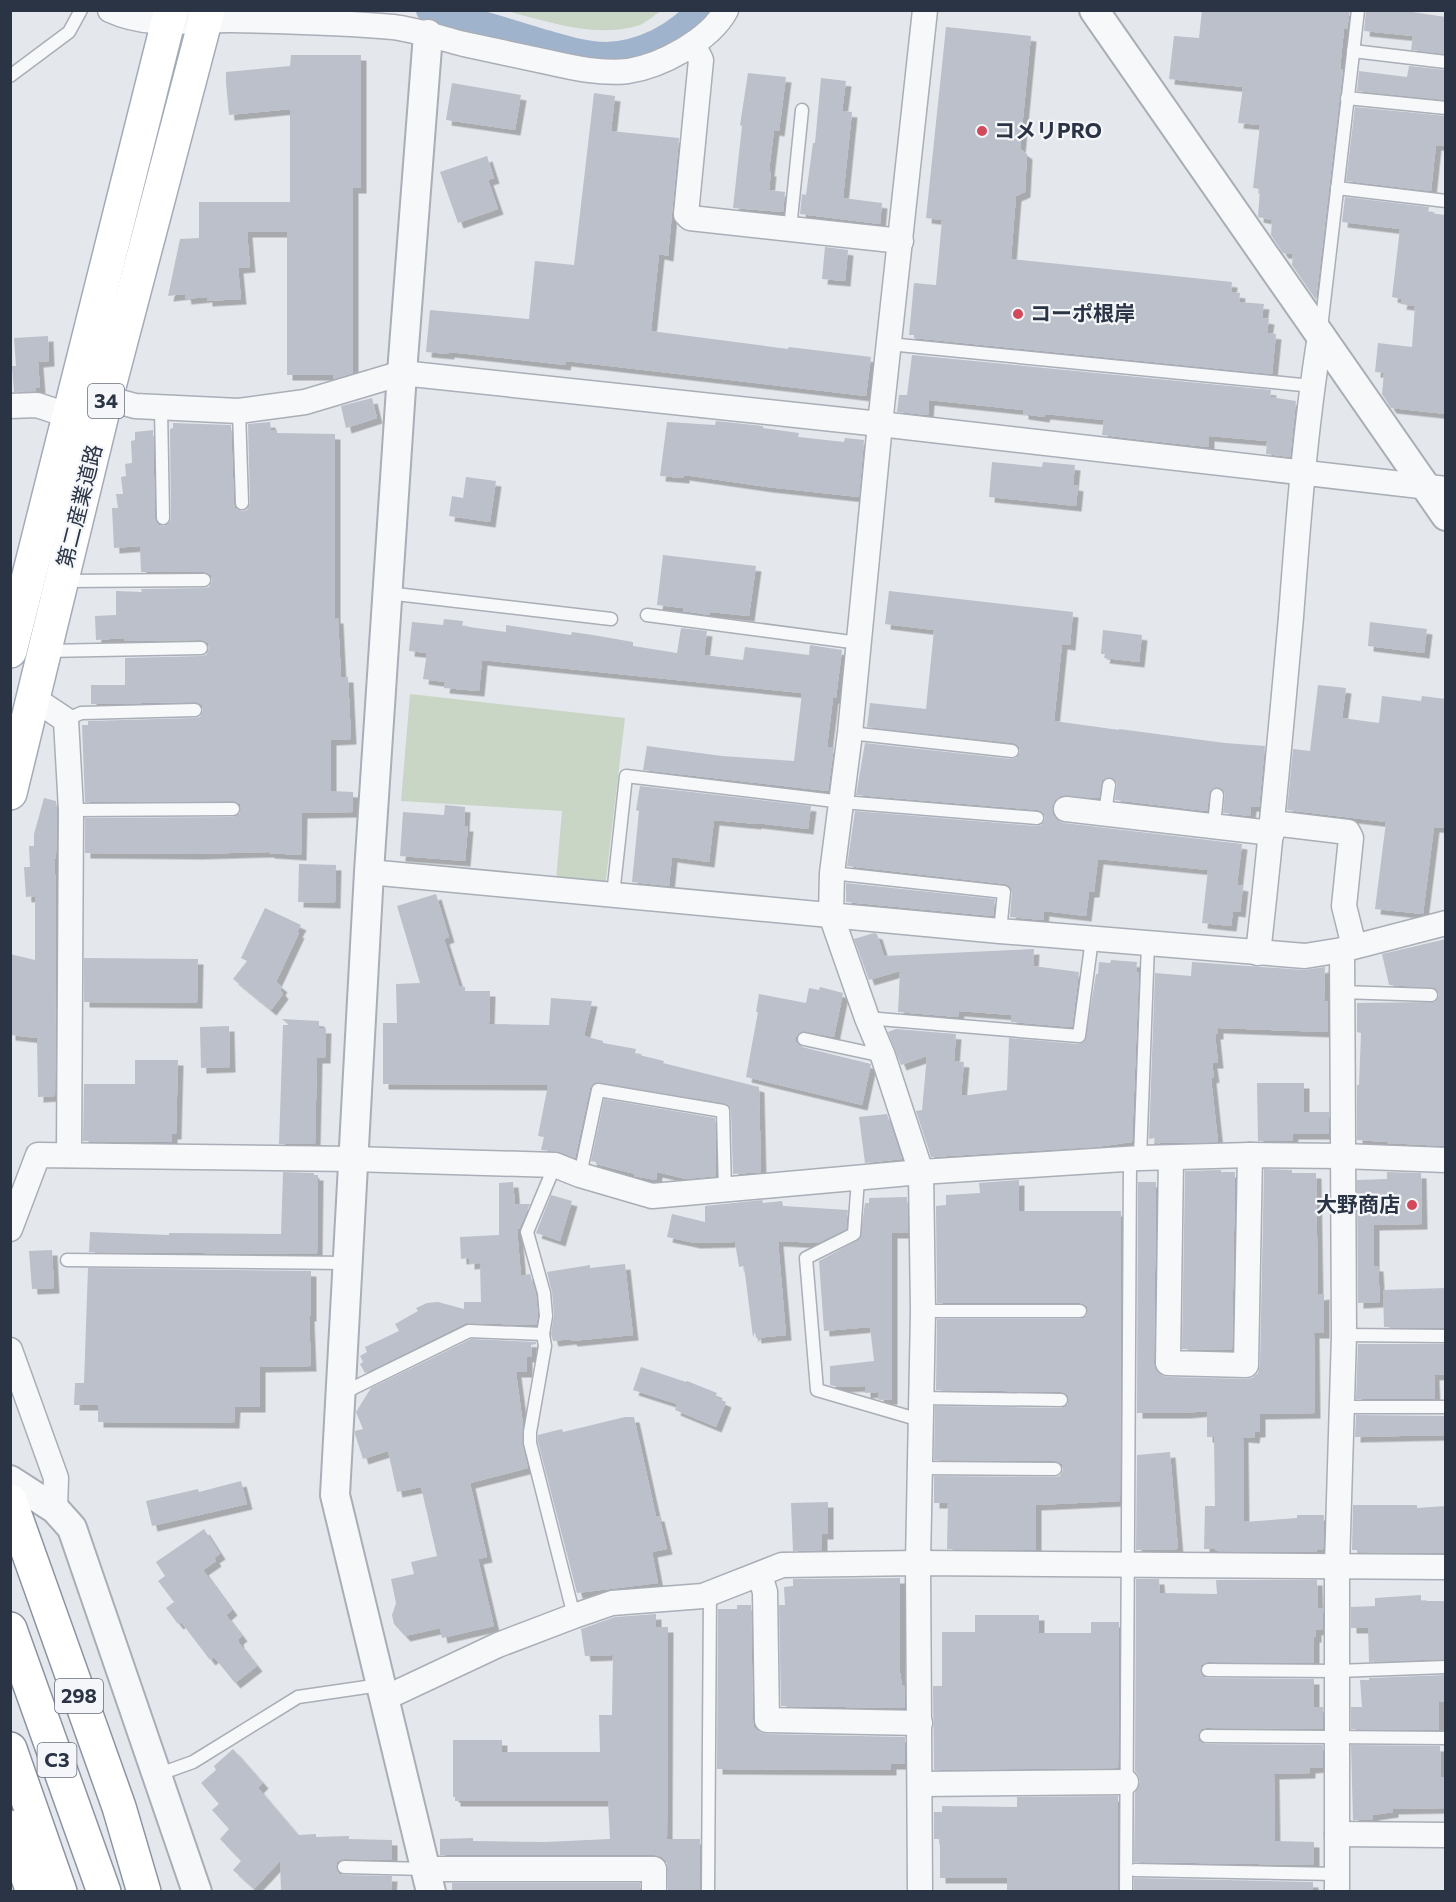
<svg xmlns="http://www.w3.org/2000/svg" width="1456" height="1902" font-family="Commissioner,'Noto Sans JP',sans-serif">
<defs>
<filter id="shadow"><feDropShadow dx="5.5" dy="5.5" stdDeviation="0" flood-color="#0004"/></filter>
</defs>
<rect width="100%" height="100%" fill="#e4e7ec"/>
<g fill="#c9d6c5">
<path d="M 507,11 L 661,11 C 654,15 646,23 637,26 C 594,38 549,22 507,11 Z"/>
<polygon points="410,694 625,718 605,887 556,880 562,811 401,801"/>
</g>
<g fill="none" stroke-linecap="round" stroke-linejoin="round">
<path stroke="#9fb4cc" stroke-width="26" d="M 429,10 C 466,18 503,30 539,41 C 561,47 584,55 606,55 C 641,54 677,36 699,10"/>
</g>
<g fill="#bbc0ca" filter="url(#shadow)">
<polygon points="1202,10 1350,10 1347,29 1344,29 1340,69 1343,69 1316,300 1292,265 1293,254 1283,253 1271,235 1272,220 1258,217 1260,189 1253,188 1260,125 1238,123 1243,87 1169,79 1174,36 1199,38"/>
<polygon points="1366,10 1399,10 1446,17 1446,54 1411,50 1413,36 1364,31"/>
<polygon points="946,27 1031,36 1020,149 1027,154 1025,192 1016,196 1011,259 1232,282 1231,292 1240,293 1239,302 1264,304 1262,318 1269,319 1267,333 1276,334 1272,374 914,338 914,335 909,335 914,283 936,285 942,220 926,218"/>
<polygon points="291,55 361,55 361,188 353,188 353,373 334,379 333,375 287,375 287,232 247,232 250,267 238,268 241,299 207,301 207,297 186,299 185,294 168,296 180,239 199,238 199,202 290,202 290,109 229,115 226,83 226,72 290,66"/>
<polygon points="1409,66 1446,70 1446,100 1357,91 1359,71 1407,77"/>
<polygon points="748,73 786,77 779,131 774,130 769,171 771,171 769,190 785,192 783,212 733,208 742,126 740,125"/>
<polygon points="821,78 846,81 842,111 852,112 843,198 882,203 880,224 800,214 802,194 806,195 813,143 815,143"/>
<polygon points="452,83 521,95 515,130 446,120"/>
<polygon points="594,93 615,96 611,131 679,138 668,256 659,254 651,331 788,349 789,347 871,357 866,396 566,361 565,365 449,352 449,354 426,352 430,310 529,319 535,261 574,265"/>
<polygon points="1355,107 1446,116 1446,146 1436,145 1431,191 1346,181"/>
<polygon points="487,156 494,178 488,180 498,209 458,223 440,172"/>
<polygon points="1345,197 1429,207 1428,213 1446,215 1446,414 1391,408 1382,394 1384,373 1375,372 1378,343 1412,347 1415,306 1401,304 1402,299 1392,297 1400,229 1342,222"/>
<polygon points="825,247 848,250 845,281 822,279"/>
<polygon points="48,336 49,361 38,362 40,388 36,388 36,391 14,392 12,366 16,366 14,338"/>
<polygon points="912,355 1271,390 1270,397 1296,401 1290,457 1266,454 1267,441 1209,436 1209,447 1152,441 1102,435 1104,420 1045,414 1044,417 1023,414 1023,410 929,400 928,415 897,412 899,395 907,395"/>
<polygon points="372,398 377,418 346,428 341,406"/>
<polygon points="716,421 763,426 763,428 799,433 798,437 844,442 845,438 864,440 859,497 767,487 684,475 684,478 660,476 667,422 715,425"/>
<polygon points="270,422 271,430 277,430 277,433 335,434 335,618 338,618 341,677 348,677 351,739 331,740 331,791 353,792 353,812 302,813 301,855 269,853 269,852 197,854 85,853 85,818 233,817 240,813 240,804 233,801 85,802 82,725 88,725 88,721 195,718 200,717 203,710 202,705 195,702 91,704 91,685 125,685 125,658 201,656 206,655 209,648 208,643 201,640 124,641 124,638 96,640 95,616 116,615 116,591 142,592 141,589 204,588 209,587 212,581 211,575 204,572 141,572 140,546 114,548 112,508 118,508 116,494 123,494 121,477 126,476 125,464 132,463 131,441 135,440 135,432 153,430 155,518 159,525 164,526 170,522 171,518 170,429 173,428 173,423 231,425 234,503 235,508 242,511 247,510 250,503 248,424"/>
<polygon points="992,462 1042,467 1043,462 1075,465 1073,485 1078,486 1076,506 989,497"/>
<polygon points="466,477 496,481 490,522 449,516 452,496 463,498"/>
<polygon points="663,555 756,566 749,616 710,612 710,615 683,611 683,608 657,605"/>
<polygon points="889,591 1073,612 1070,645 1062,644 1054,721 1119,730 1119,729 1225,743 1265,746 1259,807 1251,806 1250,816 1223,813 1225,792 1218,787 1210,791 1207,811 1115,800 1117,782 1110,777 1102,780 1099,798 1061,796 1055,800 1052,807 1053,815 1058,821 1064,823 1242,844 1237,885 1243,886 1240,912 1233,911 1231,926 1202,923 1208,870 1098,859 1094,892 1089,892 1086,916 1044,911 1043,920 1010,917 1012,892 1009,886 1005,884 847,866 855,811 1036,826 1041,825 1045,819 1044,814 1038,810 856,795 865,743 1011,759 1016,758 1020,752 1019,747 1013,743 867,727 870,703 926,709 934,630 885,624"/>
<polygon points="444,619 463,621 462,626 506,632 506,625 571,635 572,632 593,635 633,642 633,646 677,653 681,628 707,631 704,655 743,660 745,647 809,655 810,645 842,650 836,698 833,698 827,747 834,747 828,791 643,770 647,746 722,756 794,761 802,693 482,660 479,691 444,688 445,682 423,679 427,653 409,651 412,622 443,625"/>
<polygon points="1370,622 1427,629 1424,653 1368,646"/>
<polygon points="1103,630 1142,635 1139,662 1104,658 1105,654 1101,654"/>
<polygon points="1318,685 1346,688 1342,718 1379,723 1382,696 1421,701 1422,696 1446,699 1446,828 1434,827 1423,914 1375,909 1386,822 1287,810 1293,749 1310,751"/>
<polygon points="640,786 811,806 808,829 756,823 756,824 714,820 709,862 672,857 669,886 632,882 639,811 636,810"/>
<polygon points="44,798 56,801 57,810 56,854 56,859 54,859 56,888 55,1096 38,1097 37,1038 10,1035 10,954 35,960 35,896 26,897 24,867 30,867 29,846 34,846 34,834"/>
<polygon points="445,805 465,807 464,826 468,826 465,861 400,856 403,812 444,815"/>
<polygon points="299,864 336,865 335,903 298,902"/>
<polygon points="846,883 995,899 993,916 846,902"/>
<polygon points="436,894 449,937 444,939 459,986 465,987 465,991 490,991 489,1024 549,1025 551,998 592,1001 584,1036 603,1041 603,1043 636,1049 635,1054 664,1061 663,1063 759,1087 761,1172 733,1174 731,1111 728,1105 724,1103 595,1082 590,1088 575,1158 560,1152 541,1150 544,1137 538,1136 548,1085 383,1084 383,1023 397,1023 396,984 420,983 397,906"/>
<polygon points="265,908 301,925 297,932 299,933 276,982 282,987 280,990 283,994 271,1010 233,979 247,961 241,958"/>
<polygon points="874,933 877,934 884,956 1034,949 1033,966 1079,972 1072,1027 1011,1022 1011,1015 959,1011 958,1017 898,1012 900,971 869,980 854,939"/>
<polygon points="1446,939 1445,1146 1387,1143 1387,1142 1357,1140 1357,1085 1359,1085 1361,1033 1357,1032 1357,1003 1435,1002 1439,995 1435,988 1389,985 1382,954"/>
<polygon points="84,958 198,959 197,1003 84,1002"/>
<polygon points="1111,960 1137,962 1136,972 1139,972 1132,1142 1096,1147 931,1157 916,1111 922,1110 927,1056 901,1065 888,1032 896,1029 956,1034 954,1061 964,1062 961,1096 1007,1090 1009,1038 1078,1044 1085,1041 1096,974 1098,974 1099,962 1110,963"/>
<polygon points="1192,962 1304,970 1325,967 1324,1001 1328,1002 1328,1032 1218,1028 1218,1034 1215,1034 1218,1063 1212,1063 1214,1077 1211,1078 1218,1142 1155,1143 1155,1138 1149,1139 1155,973 1191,976"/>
<polygon points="820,987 843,993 834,1037 802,1031 796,1037 796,1042 802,1047 871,1064 862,1105 746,1077 758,1012 756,1012 759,994 806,1003 809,988 819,990"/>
<polygon points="282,1019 319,1021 319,1028 326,1028 325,1058 317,1058 315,1144 279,1144 283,1025 289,1025"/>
<polygon points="229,1026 230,1067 201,1068 200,1027"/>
<polygon points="135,1060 178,1060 176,1134 172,1134 172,1142 83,1141 84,1084 135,1084"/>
<polygon points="1257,1083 1304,1083 1304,1112 1329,1112 1329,1134 1293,1134 1292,1141 1258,1141"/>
<polygon points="604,1099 715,1118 716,1176 686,1179 657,1172 656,1180 634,1176 635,1174 596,1164 596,1162 591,1161"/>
<polygon points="887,1114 902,1159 865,1163 859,1117"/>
<polygon points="1264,1169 1292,1170 1292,1173 1316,1173 1318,1295 1324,1294 1324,1333 1314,1333 1315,1413 1260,1414 1260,1432 1255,1432 1254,1438 1243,1437 1244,1522 1297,1518 1297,1515 1324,1515 1323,1550 1317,1550 1317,1552 1215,1551 1215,1549 1204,1549 1205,1506 1215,1506 1214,1437 1207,1437 1207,1411 1185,1413 1137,1413 1138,1182 1156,1182 1154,1363 1156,1370 1161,1375 1168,1377 1246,1379 1252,1378 1258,1373 1260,1365"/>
<polygon points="1221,1170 1221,1172 1235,1172 1232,1350 1182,1349 1185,1171"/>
<polygon points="283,1172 314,1173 314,1175 318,1175 317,1254 89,1252 90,1232 169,1235 169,1233 281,1234"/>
<polygon points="1387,1172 1421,1173 1422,1224 1374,1225 1374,1266 1378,1266 1380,1302 1358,1303 1357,1180 1387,1179"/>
<polygon points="1019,1180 1019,1211 1121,1211 1120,1501 1036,1505 1036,1550 947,1549 948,1503 934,1503 934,1476 1055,1477 1060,1476 1063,1470 1062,1464 1055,1461 934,1460 935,1406 1061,1408 1068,1404 1068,1396 1061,1392 936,1390 937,1319 1080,1319 1087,1315 1087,1306 1080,1303 937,1303 936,1206 946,1205 946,1195 980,1193 979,1183"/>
<polygon points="513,1182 515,1204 530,1204 519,1229 517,1229 521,1276 530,1274 536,1294 538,1316 536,1325 466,1323 365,1373 360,1364 363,1362 360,1356 367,1352 365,1347 399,1331 395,1324 418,1311 416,1308 427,1303 438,1302 464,1309 464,1302 481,1302 480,1263 469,1264 469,1258 461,1259 460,1237 499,1235 499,1183"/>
<polygon points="551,1195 572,1201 560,1241 536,1233"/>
<polygon points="907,1197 908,1233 892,1233 892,1399 880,1400 878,1399 878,1392 865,1393 865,1386 838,1387 830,1385 830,1366 874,1361 870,1327 824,1331 819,1261 860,1239 865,1203 869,1203 869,1198"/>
<polygon points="762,1200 763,1203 782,1201 783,1206 848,1210 846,1229 818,1243 778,1241 786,1335 756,1338 755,1332 753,1337 744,1266 739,1267 735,1242 695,1243 667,1237 672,1214 705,1222 705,1206"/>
<polygon points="52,1250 54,1288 32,1289 29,1251"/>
<polygon points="625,1264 633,1335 572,1341 571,1339 553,1341 551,1334 554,1315 552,1292 547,1272 590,1265 590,1268"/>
<polygon points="88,1268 311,1271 311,1316 309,1316 311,1366 260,1367 260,1407 235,1407 234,1423 98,1422 98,1405 74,1405 75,1383 84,1383"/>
<polygon points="1446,1288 1446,1328 1384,1327 1383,1290"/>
<polygon points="471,1339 536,1342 536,1344 531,1345 532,1357 527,1357 527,1372 516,1372 523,1425 522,1443 528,1468 470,1483 487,1557 478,1559 494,1626 442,1638 440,1628 405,1636 394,1624 392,1615 396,1603 391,1579 414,1574 411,1562 437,1556 421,1487 397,1492 388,1451 363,1459 355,1434 355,1431 363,1429 356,1412 371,1388"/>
<polygon points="1358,1344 1446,1344 1446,1374 1434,1375 1435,1399 1356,1399"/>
<polygon points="641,1367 686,1382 687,1381 717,1393 715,1397 726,1402 716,1427 675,1410 677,1404 633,1390"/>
<polygon points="1356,1415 1446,1416 1446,1435 1355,1437"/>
<polygon points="625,1417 634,1417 656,1516 659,1516 667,1549 652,1552 658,1583 577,1593 538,1442 538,1435 562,1429 563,1432"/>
<polygon points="1170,1452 1178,1549 1136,1550 1137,1455"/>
<polygon points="241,1481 247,1504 152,1526 146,1501 198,1489 199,1492"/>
<polygon points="828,1502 828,1534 822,1534 822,1550 793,1551 791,1503"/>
<polygon points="1353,1505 1417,1505 1417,1508 1446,1506 1446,1553 1357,1552 1357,1550 1352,1550"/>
<polygon points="204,1529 220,1554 214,1558 216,1561 203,1570 232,1610 226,1615 242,1636 238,1639 239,1643 257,1666 235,1683 214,1657 210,1660 181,1622 178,1624 166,1608 174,1602 158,1581 165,1576 156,1562"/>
<polygon points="900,1578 900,1673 902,1685 904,1685 905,1708 781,1706 779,1605 785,1605 784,1587 793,1586 793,1579"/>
<polygon points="1136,1579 1159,1579 1160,1593 1217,1594 1216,1580 1317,1580 1318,1608 1323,1608 1323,1629 1316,1630 1316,1637 1314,1637 1314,1663 1208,1662 1201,1665 1200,1671 1203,1677 1208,1678 1314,1679 1314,1707 1323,1707 1323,1729 1206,1728 1201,1729 1198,1735 1199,1741 1206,1744 1323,1745 1323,1767 1310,1768 1310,1773 1274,1774 1275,1841 1314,1842 1314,1865 1134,1862 1135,1793 1140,1782 1138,1775 1135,1771"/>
<polygon points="1421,1595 1421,1601 1446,1601 1446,1659 1369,1662 1368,1628 1351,1628 1351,1607 1375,1606 1375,1598"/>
<polygon points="737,1605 751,1605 753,1720 754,1727 759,1732 767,1734 905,1737 905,1764 891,1764 891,1770 717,1769 718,1609 737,1609"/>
<polygon points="656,1614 656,1627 668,1627 667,1839 700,1839 700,1892 668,1892 667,1862 662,1857 655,1855 440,1855 440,1839 473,1838 473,1841 545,1842 610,1839 608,1801 455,1801 455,1797 453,1797 453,1740 502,1740 502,1752 600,1752 599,1715 612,1715 613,1655 585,1656 581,1629 615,1617"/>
<polygon points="975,1615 1039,1615 1039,1633 1091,1633 1091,1622 1119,1622 1118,1768 934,1770 933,1686 942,1686 942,1632 975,1632"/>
<polygon points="1446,1675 1446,1701 1439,1702 1439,1730 1351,1729 1351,1707 1362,1707 1360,1680 1369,1680 1369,1678"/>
<polygon points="1351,1745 1440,1746 1441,1777 1446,1777 1446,1808 1393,1809 1393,1812 1373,1815 1373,1820 1353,1820"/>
<polygon points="233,1749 263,1783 258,1788 298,1835 316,1834 316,1837 349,1836 349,1839 392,1840 392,1860 344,1859 337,1862 336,1867 339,1874 344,1875 392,1876 391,1892 281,1892 280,1861 254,1889 233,1870 241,1861 220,1839 229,1829 212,1810 219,1804 201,1783 216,1770 214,1766"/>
<polygon points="1118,1796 1118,1891 1007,1890 1007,1878 940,1878 940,1839 934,1839 934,1812 942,1812 942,1806 1017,1807 1017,1797"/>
<polygon points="1134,1878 1313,1882 1313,1892 1134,1892"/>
<rect x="452" y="1883" width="188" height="9"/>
</g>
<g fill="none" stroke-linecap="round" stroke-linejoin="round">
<g stroke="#a9aeb7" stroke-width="15">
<g id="service">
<polyline points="1353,51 1446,62"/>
<polyline points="10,76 69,32 81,10"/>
<polyline points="1347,98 1446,108"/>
<polyline points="1337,188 1446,201"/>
<polyline points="790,229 802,110"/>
<polyline points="1321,328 1358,10"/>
<polyline points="889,344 1312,386"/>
<polyline points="161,408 163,518"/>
<polyline points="239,411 242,503"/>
<polyline points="64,581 204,580"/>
<polyline points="387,593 611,619"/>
<polyline points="647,615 859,643"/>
<polyline points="46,651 201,648"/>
<polyline points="66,720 81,713 195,710"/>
<polyline points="850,733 1012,751"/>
<polyline points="71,810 233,809"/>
<polyline points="1105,813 1109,785"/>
<polyline points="1214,825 1217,795"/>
<polyline points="832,873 1004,892 1000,931"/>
<polyline points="613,895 626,776 843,802 1037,818"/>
<polyline points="1342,992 1431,995"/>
<polyline points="867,1018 1079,1036 1092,939"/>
<polyline points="804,1039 883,1056"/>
<polyline points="1140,1158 1148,944"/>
<polyline points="555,1165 527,1232 544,1293 546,1316 543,1334 545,1346 530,1432 530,1443 574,1616"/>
<polyline points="580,1175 598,1090 723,1111 725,1191"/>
<polyline points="858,1179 854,1234 806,1258 817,1390 920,1420"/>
<polyline points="67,1260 347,1263"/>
<polyline points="923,1311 1080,1311"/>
<polyline points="1344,1335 1446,1336"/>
<polyline points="341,1394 469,1331 543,1334"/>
<polyline points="921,1398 1061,1400"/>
<polyline points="1343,1407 1446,1407"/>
<polyline points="920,1468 1055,1469"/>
<polyline points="1208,1670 1337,1671 1446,1667"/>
<polyline points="1206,1736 1446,1738"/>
<polyline points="157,1775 193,1762 298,1697 380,1685"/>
<polyline points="344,1867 426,1869"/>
<polyline points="1135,1870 1337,1874"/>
<polyline points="708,1892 710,1593"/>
<polyline points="1126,1892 1130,1158"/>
</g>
</g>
<g stroke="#a9aeb7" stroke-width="27">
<g id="minor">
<path d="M 110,10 C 149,28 189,20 230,20 C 284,21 339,22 393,27 C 417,30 440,38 464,44 C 492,50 520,56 548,62 C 574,68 601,74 628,71 C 661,66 710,40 726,10"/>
<polyline points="693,44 701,60 686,214 690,218 901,241"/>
<polyline points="106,398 135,406 239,411 305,402 402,373 880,424 1446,489"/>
<polyline points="10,406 37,405 70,416"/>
<polyline points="33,698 66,720 71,810 69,1155"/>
<polyline points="1066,809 1272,833"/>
<polyline points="1273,823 1348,832 1351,838 1344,906 1354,946"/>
<polyline points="369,872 1000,931 1305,956 1342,950 1446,923"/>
<path d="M 1258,953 C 1271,841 1281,729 1291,617 C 1298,523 1305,429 1320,336"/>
<polyline points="1171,1158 1168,1363 1246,1365 1250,1155"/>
<polyline points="10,1229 38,1155 352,1159 555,1165 580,1175 652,1196 921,1172 1140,1158 1250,1155 1342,1156 1446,1160"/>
<polyline points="10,1350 56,1478 55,1509"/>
<polyline points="760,1575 765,1592 767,1720 920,1723"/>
<polyline points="383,1699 498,1645 574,1616 612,1603 703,1596 782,1565 918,1563 1446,1567"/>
<polyline points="920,1784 1126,1782"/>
<polyline points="1337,1834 1446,1835"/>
<polyline points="426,1869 654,1869 654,1892"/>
<polyline points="920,1892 918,1563 923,1311 921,1172 883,1056 867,1018 831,915 832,873 850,733 880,424 925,10"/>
<polyline points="1337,1892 1337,1566 1344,1335 1342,950"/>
</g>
</g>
<g stroke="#a9aeb7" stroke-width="32">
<g id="tertiary">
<polyline points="1094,10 1446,516"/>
<polyline points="428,34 402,373 369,872 335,1495 431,1892"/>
<polyline points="10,1480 55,1509 72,1528 197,1892"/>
</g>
</g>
<g stroke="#a3abb8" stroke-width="36">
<g id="primary">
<polyline points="10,651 171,10"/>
<polyline points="10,793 106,398 208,10"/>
</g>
</g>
<g stroke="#8b94a3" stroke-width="36">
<g id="trunk">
<polyline points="10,1501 119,1807 144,1892"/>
<polyline points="10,1827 33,1892"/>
</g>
</g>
<g stroke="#8b94a3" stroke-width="36">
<g id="motorway">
<polyline points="10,1629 104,1892"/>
<polyline points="10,1749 60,1892"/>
</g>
</g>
<use href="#service" stroke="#f7f8fa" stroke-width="12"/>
<use href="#minor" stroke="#f7f8fa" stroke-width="24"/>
<use href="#tertiary" stroke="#f7f8fa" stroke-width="28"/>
<use href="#primary" stroke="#fff" stroke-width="33"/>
<use href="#trunk" stroke="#fff" stroke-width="33"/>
<use href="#motorway" stroke="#fff" stroke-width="33"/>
</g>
<g fill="#d1495b" stroke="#f4f6f9" stroke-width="2">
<circle cx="982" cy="131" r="6"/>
<circle cx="1018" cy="314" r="6"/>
<circle cx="1412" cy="1205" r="6"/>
</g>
<g text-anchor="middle" stroke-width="4.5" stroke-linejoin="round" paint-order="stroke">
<g fill="#f4f6f9" stroke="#676e7b" stroke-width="1.5">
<rect x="88" y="384" width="36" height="34" rx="4.5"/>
<rect x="55" y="1679" width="48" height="34" rx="4.5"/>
<rect x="37.5" y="1743" width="39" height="34" rx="4.5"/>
</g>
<g font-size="20" font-weight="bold" fill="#2b3445">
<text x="106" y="408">34</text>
<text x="79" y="1703">298</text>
<text x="57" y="1767">C3</text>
</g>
<g font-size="21" font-weight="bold" fill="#2b3445" stroke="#f4f6f9" text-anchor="start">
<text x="994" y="138">コメリPRO</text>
<text x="1030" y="321">コーポ根岸</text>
<text x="1400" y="1212" text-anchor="end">大野商店</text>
</g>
<g font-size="21" fill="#2b3445" stroke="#f4f6f9">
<text transform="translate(80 506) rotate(-76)" y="7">第二産業道路</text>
</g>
</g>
<rect width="1456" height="1902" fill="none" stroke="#2b3445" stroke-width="24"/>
</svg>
